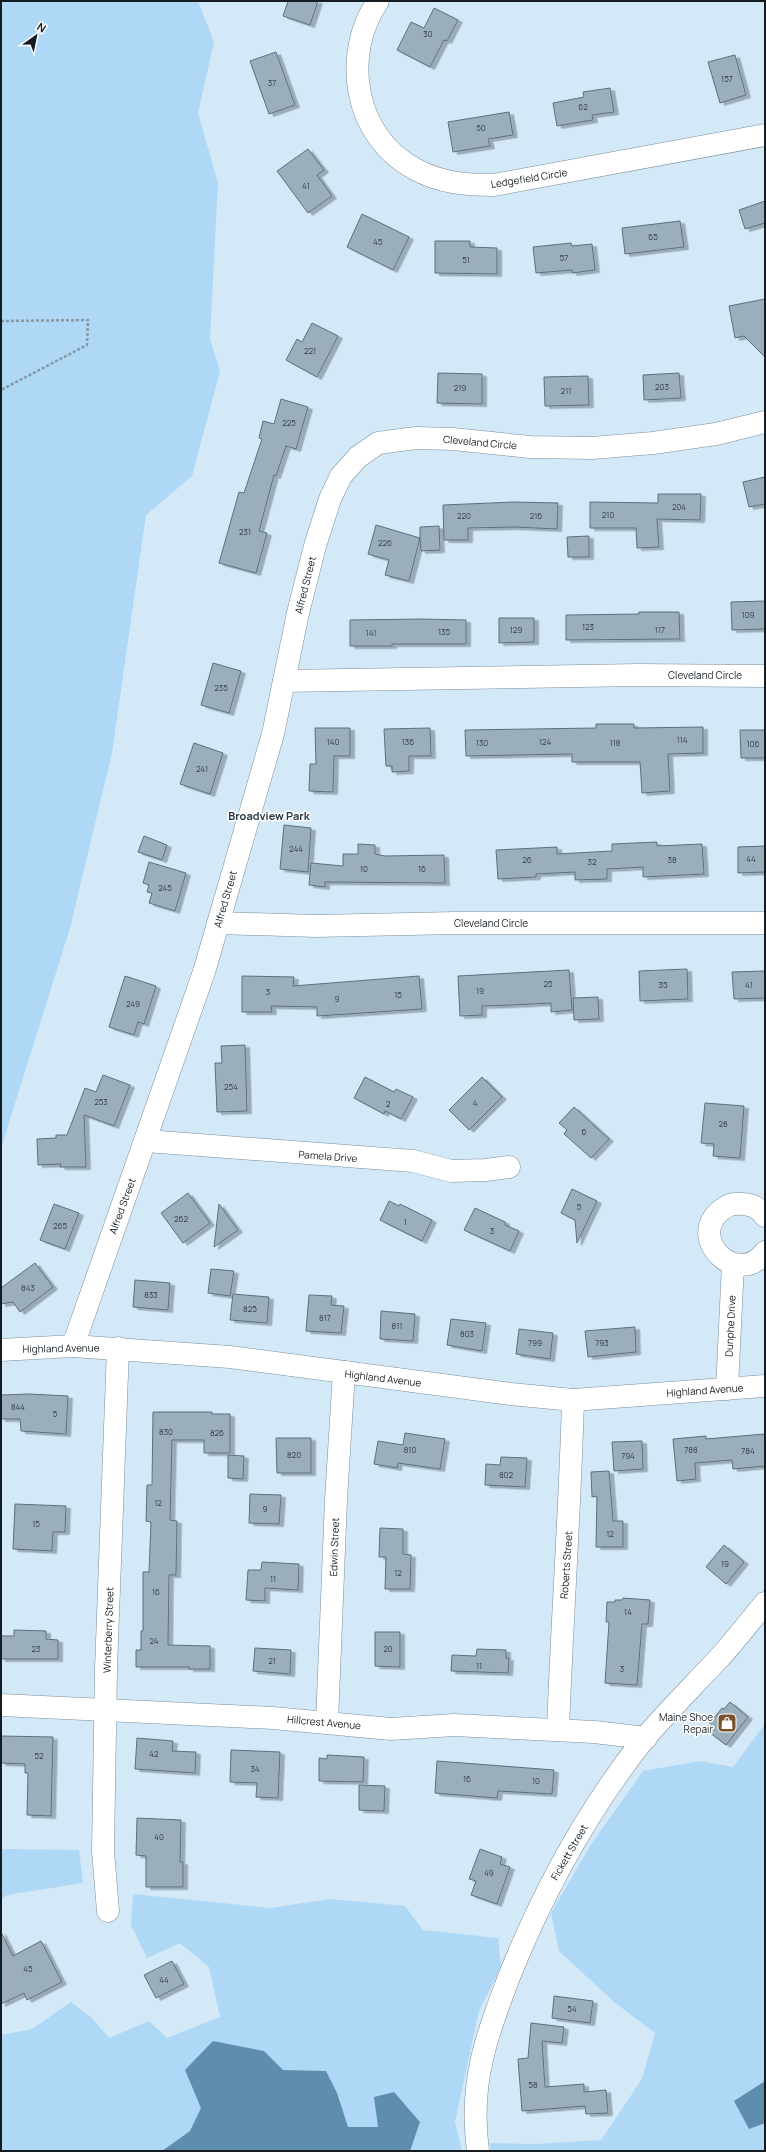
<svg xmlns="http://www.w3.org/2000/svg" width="766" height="2152" font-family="Manrope,sans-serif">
<defs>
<filter id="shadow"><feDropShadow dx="4.5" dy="2.5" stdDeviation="0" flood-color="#0004"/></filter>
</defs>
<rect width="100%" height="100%" fill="#d4e9f8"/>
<g fill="#aed8f6">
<polygon points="1,1 198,1 214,42 198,113 218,183 210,339 220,371 192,476 146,515 112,753 70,928 1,1148"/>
<polygon points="765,1724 765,2151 491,2151 490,2143 535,2144 601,2140 642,2079 655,2033 614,2002 559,1951 551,1913 592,1843 643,1771 700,1761 733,1767"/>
<polygon points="7,1849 79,1850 83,1883 7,1895 1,1900 1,1850"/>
<polygon points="133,1894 270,1908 330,1899 405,1906 423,1930 498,1938 501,1967 479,2011 455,2122 462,2151 1,2151 1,2035 32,2029 71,2002 91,2017 109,2038 149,2021 167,2038 220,2017 209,1967 180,1943 147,1958 131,1925"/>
</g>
<g fill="#5e8dad">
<polygon points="213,2041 264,2051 283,2070 326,2071 337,2093 348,2127 378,2127 374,2097 394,2092 420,2122 410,2151 162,2151 190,2131 201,2108 185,2070"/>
<polygon points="765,2081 765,2123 749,2129 734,2101"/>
</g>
<g fill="#9aaebc" stroke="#5d6f7c" filter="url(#shadow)">
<polygon points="288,1 318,1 310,25 283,16"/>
<polygon points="434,8 458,20 447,41 444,40 430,67 397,50 411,22 424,28"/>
<polygon points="276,52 295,105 269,114 250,61"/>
<polygon points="735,55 746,95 720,103 708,62"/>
<polygon points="610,88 614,112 592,115 593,120 557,126 553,103 584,97 583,92"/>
<polygon points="509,112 513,135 488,139 490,146 453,152 448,122"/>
<polygon points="308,149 324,170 317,175 332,196 308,213 277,171"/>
<polygon points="765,201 765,223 745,229 739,210"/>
<polygon points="362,214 409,237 393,270 347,247"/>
<polygon points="680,221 684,247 625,254 622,228"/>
<polygon points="435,241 470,241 470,247 497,248 497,274 435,273"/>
<polygon points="571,243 572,246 592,244 595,270 572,273 572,270 536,273 533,247"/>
<polygon points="765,299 765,357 744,336 735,338 729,306"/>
<polygon points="312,323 338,336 317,377 286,360 297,339 302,342"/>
<polygon points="438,373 482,374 482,404 437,403"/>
<polygon points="679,373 681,398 644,400 643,375"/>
<polygon points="588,376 589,405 545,406 544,377"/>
<polygon points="281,399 308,407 296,449 286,446 276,476 274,475 259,531 267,533 256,573 219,563 239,492 244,493 262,439 259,438 263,421 274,424"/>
<polygon points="765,477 765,504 749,507 743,482"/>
<polygon points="658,494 701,494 700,520 657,519 659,547 637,548 636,528 590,528 590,502 658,503"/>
<polygon points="514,502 558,503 557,529 514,527 468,528 468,540 444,540 443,505"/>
<polygon points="376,525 420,538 420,527 439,526 440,550 421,551 420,538 409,581 385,575 389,560 368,554"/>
<polygon points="589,536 589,557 568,557 567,537"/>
<polygon points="765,601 765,629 732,630 731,602"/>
<polygon points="639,612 679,612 680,639 566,640 566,615 639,614"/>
<polygon points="499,618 534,618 534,642 499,643"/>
<polygon points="421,619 466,620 466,644 392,644 392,646 350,646 350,620"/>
<polygon points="213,663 241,671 229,713 201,705"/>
<polygon points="596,724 634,724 634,728 703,727 703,753 668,754 670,791 642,793 640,762 572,762 572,754 466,756 465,730 596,728"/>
<polygon points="315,728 350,728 350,756 334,756 333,792 309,791 310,764 316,764"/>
<polygon points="430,728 431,756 409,756 409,771 392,772 392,766 386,766 384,729"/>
<polygon points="740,730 765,730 765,758 741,758"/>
<polygon points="194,743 223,753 210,794 180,784"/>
<polygon points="284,825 311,828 308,872 280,869"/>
<polygon points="144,836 167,845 162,860 138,852"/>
<polygon points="657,842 657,846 702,844 704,874 643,877 643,867 607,869 607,879 575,880 575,872 536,874 536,877 498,879 496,850 557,847 557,854 612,851 612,844"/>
<polygon points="358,844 375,845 375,854 385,856 444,855 445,883 325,882 325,887 309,885 311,863 343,866 343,854 358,854"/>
<polygon points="765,846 765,872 738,873 738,847"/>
<polygon points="149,862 186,873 175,911 149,903 152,893 147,892 149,885 143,883"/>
<polygon points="687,969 688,999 640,1001 639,971"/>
<polygon points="569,970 572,1010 551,1012 551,1003 511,1005 482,1006 482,1015 460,1016 458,976"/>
<polygon points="765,971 765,998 734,999 732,972"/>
<polygon points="125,976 156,986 144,1024 138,1022 134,1035 109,1027"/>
<polygon points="242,976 294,977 293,986 419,976 422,1009 317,1016 317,1007 271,1006 272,1012 242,1012"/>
<polygon points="598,997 599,1019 574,1020 573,998"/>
<polygon points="245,1045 247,1111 217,1112 215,1063 222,1063 221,1046"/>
<polygon points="103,1075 130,1085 114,1126 84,1115 86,1167 60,1167 61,1164 38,1165 37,1139 56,1138 56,1135 67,1135 85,1088 96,1092"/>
<polygon points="365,1077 394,1092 396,1089 413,1097 401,1119 385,1111 384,1114 354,1098"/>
<polygon points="482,1077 502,1097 469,1130 449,1110"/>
<polygon points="705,1103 744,1106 740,1158 713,1156 714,1144 701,1143"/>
<polygon points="574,1107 609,1139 591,1158 564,1134 567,1130 559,1123"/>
<polygon points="572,1189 597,1201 577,1243 575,1220 561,1213"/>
<polygon points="188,1193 210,1223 183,1243 161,1213"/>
<polygon points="389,1201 399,1206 400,1204 432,1220 422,1241 380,1220"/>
<polygon points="54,1204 79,1213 65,1249 40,1240"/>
<polygon points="219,1204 238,1230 214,1247"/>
<polygon points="475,1208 505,1222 505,1225 519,1231 510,1251 464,1230"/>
<polygon points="35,1263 53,1287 20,1312 13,1302 1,1304 1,1288"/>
<polygon points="211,1269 234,1271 230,1296 208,1293"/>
<polygon points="135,1280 170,1283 168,1310 133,1307"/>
<polygon points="233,1294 269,1297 267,1323 230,1320"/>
<polygon points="309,1295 332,1296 331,1305 344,1306 341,1333 306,1331"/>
<polygon points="381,1311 415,1314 413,1341 380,1339"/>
<polygon points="451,1319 486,1323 482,1351 447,1345"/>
<polygon points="635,1327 636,1352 588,1357 585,1331"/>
<polygon points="519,1329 553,1333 550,1359 516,1354"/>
<polygon points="29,1394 68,1396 66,1434 21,1431 20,1419 1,1419 1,1395"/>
<polygon points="153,1412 212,1412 212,1414 230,1414 230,1453 204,1453 204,1440 172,1440 170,1520 177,1521 176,1575 169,1575 168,1645 210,1646 210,1669 189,1669 189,1667 136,1667 136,1650 141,1650 141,1631 143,1631 143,1572 149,1572 151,1522 146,1521 147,1485 152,1485"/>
<polygon points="405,1433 445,1439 440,1469 398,1463 397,1468 374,1464 378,1441 403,1445"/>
<polygon points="765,1434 765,1466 733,1469 732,1460 695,1463 696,1479 677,1481 673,1439 706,1436 706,1439"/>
<polygon points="276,1438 311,1438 311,1473 277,1473"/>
<polygon points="642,1441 643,1469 614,1471 612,1442"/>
<polygon points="228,1455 244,1456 243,1479 228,1478"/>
<polygon points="501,1457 527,1458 525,1487 485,1485 486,1464 500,1465"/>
<polygon points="609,1471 613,1521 623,1521 623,1547 596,1547 597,1496 592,1497 591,1472"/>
<polygon points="250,1494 281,1495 279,1524 249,1523"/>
<polygon points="15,1504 66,1506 65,1532 53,1532 52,1551 13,1549"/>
<polygon points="380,1528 403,1529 403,1554 411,1555 410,1589 385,1589 386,1557 379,1557"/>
<polygon points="724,1545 744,1562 726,1584 706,1567"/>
<polygon points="262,1562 299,1564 298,1590 265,1588 265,1601 246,1600 248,1570 261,1570"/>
<polygon points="623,1598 650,1600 648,1624 642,1624 637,1685 605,1683 609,1622 606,1622 607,1602 615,1602 615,1600 622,1600"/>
<polygon points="14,1630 46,1631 46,1639 58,1640 58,1659 1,1659 1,1636 14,1636"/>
<polygon points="375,1632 400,1632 400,1667 375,1666"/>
<polygon points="255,1648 291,1650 290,1674 253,1671"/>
<polygon points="477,1649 506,1650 506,1658 509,1658 508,1673 451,1671 452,1655 476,1656"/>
<polygon points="730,1702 748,1717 726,1745 705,1729 722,1708 724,1709"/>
<polygon points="1,1736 53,1737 51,1816 27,1815 28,1773 25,1773 25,1764 1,1763"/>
<polygon points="137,1738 173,1741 172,1751 196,1752 195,1773 135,1769"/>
<polygon points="231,1750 280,1752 278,1798 256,1797 257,1783 230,1782"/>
<polygon points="327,1755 364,1757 363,1782 319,1781 319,1758 327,1759"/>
<polygon points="437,1761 554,1770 552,1794 498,1791 497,1798 435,1793"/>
<polygon points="359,1785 385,1786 384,1811 359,1810"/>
<polygon points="137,1818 181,1820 180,1862 183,1862 183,1887 146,1887 146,1856 136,1855"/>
<polygon points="480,1849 502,1857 500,1864 510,1867 497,1904 471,1895 476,1881 469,1879"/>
<polygon points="1,1932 13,1956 41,1941 62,1982 27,2000 24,1993 1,2004"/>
<polygon points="172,1961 184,1984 156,1998 144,1975"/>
<polygon points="554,1996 593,2001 590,2023 552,2018"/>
<polygon points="531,2023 564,2027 562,2043 542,2041 545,2087 584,2084 584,2092 606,2090 608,2113 586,2114 585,2106 522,2111 518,2059 528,2058"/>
</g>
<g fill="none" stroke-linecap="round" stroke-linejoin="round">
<g stroke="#7a8d9b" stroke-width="23">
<g id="minor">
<path d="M 378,1 C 341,55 354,137 415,169 C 440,183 466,185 494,185 L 765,135"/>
<polyline points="284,681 638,675 765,676"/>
<polyline points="218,923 316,926 456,923 765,923"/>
<polyline points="146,1141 413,1161 451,1171 486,1170 509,1167"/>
<path d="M 765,1216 C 758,1206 747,1203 735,1204 C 729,1204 724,1208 719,1212 C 688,1240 738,1288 765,1252"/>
<polyline points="73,1346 204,972 273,734 298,613 315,546 330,499 341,476 358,457 378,443 416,438 453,439 530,447 592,448 653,443 716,434 765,422"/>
<polyline points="1,1350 73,1346 230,1357 511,1394 573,1400 765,1386"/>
<polyline points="727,1389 733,1264"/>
<polyline points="1,1705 273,1718 391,1729 454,1725 594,1732 646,1738"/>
<polyline points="327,1722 336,1500 344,1372"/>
<path d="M 558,1730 C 562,1620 570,1510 573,1400"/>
<polyline points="108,1911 103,1851 106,1669 118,1348"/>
<path d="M 478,2151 C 474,2121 475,2089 482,2059 C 488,2031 499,2004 509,1977 C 543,1892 587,1811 644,1739 C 668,1711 695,1684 720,1657 C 736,1640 750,1621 765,1603"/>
</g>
</g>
<polyline stroke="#8898a3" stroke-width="2.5" stroke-dasharray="3 2" stroke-linecap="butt" points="1,321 88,320 87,345 1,390"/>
<use href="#minor" stroke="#fff" stroke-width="22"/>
</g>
<defs>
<g id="shop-square" transform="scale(1)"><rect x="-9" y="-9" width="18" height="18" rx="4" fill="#77522d" stroke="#fff"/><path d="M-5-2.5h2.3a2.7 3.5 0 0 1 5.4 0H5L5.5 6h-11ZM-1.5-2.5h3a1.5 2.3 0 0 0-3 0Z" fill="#fff"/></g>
</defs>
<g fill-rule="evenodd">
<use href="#shop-square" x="727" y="1723"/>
</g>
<g text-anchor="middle" stroke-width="3" stroke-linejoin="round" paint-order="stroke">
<g font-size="8" fill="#364048">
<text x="428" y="37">30</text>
<text x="727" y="82">157</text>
<text x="272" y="86">37</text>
<text x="583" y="110">62</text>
<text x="481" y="131">50</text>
<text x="306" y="189">41</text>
<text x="653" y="240">65</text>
<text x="378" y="245">45</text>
<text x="564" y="261">57</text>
<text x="466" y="263">51</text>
<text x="310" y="354">221</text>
<text x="662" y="390">203</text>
<text x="460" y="391">219</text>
<text x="566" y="394">211</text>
<text x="289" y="426">225</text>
<text x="679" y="510">204</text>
<text x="608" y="518">210</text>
<text x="464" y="519">220</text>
<text x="536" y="519">216</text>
<text x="245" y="535">231</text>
<text x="385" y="546">226</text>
<text x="748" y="618">109</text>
<text x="588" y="630">123</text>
<text x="516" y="633">129</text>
<text x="660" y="633">117</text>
<text x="444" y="635">135</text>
<text x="371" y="636">141</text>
<text x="221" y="691">235</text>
<text x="682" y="743">114</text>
<text x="333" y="745">140</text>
<text x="408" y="745">136</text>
<text x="545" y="745">124</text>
<text x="482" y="746">130</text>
<text x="615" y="746">118</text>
<text x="753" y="747">106</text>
<text x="202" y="772">241</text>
<text x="296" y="852">244</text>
<text x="751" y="862">44</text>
<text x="527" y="863">26</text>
<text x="672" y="863">38</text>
<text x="592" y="865">32</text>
<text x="364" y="872">10</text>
<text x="422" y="872">16</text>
<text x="165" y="891">245</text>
<text x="548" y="987">25</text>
<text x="663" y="988">35</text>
<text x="749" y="988">41</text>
<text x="480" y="994">19</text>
<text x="268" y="995">3</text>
<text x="398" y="998">15</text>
<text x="337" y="1002">9</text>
<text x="133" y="1007">249</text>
<text x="231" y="1090">254</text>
<text x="101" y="1105">253</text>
<text x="475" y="1106">4</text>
<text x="388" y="1107">2</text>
<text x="723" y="1127">28</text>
<text x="584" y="1135">6</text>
<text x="579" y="1210">5</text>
<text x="181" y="1222">262</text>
<text x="405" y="1225">1</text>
<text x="60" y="1229">265</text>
<text x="492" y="1234">3</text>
<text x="28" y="1291">843</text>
<text x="151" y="1298">833</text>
<text x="250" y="1312">825</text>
<text x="325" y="1321">817</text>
<text x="397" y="1329">811</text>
<text x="467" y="1337">803</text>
<text x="535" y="1346">799</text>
<text x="602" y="1346">793</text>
<text x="18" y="1410">844</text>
<text x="55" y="1417">5</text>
<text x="166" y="1435">830</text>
<text x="217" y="1436">826</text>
<text x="410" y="1453">810</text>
<text x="691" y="1453">788</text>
<text x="748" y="1454">784</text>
<text x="294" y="1458">820</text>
<text x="628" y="1459">794</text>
<text x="506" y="1478">802</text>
<text x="158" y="1506">12</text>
<text x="265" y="1512">9</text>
<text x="36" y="1527">15</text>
<text x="610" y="1537">12</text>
<text x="725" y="1567">19</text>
<text x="398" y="1576">12</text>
<text x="273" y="1582">11</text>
<text x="156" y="1595">16</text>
<text x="628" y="1615">14</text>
<text x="154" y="1644">24</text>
<text x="36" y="1652">23</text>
<text x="388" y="1652">20</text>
<text x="272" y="1664">21</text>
<text x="479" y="1669">11</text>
<text x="622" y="1672">3</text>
<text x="154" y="1757">42</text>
<text x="39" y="1759">52</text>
<text x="255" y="1772">34</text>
<text x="467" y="1782">16</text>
<text x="536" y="1784">10</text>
<text x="159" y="1840">40</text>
<text x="489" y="1876">49</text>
<text x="28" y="1972">45</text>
<text x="164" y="1983">44</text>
<text x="572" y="2012">54</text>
<text x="533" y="2088">58</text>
</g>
<g font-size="10" fill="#151c21" stroke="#fff">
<text transform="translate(529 178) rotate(-9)" y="4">Ledgefield Circle</text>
<text transform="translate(480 442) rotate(5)" y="4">Cleveland Circle</text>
<text transform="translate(305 585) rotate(-76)" y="4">Alfred Street</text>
<text x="705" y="679">Cleveland Circle</text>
<text transform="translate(225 899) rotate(-74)" y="4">Alfred Street</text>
<text x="491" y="927">Cleveland Circle</text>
<text transform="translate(328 1156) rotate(4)" y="4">Pamela Drive</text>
<text transform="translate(122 1206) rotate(-70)" y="4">Alfred Street</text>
<text transform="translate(730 1326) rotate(-87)" y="4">Dunphe Drive</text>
<text transform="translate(61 1348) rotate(-1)" y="4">Highland Avenue</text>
<text transform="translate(383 1378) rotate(7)" y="4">Highland Avenue</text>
<text transform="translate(705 1390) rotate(-4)" y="4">Highland Avenue</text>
<text transform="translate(334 1547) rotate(-88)" y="4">Edwin Street</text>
<text transform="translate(566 1565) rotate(-86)" y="4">Roberts Street</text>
<text transform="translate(108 1630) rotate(-88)" y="4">Winterberry Street</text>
<text transform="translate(324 1722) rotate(5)" y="4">Hillcrest Avenue</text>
<text transform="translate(569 1852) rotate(-60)" y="4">Fickett Street</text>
</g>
<g font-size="10" fill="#151c21" stroke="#fff" text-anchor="end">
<text x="713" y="1721">Maine Shoe<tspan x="713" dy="12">Repair</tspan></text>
</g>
<g font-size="11" font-weight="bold" fill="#273743" stroke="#fff">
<text x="269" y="820">Broadview Park</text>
</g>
</g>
<rect width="766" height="2152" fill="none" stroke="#151c21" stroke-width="4"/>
<g transform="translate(36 36) rotate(33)" stroke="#ffffff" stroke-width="3" paint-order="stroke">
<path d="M0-3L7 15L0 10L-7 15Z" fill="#151c21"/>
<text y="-6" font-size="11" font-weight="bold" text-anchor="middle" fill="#151c21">N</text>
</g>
</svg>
